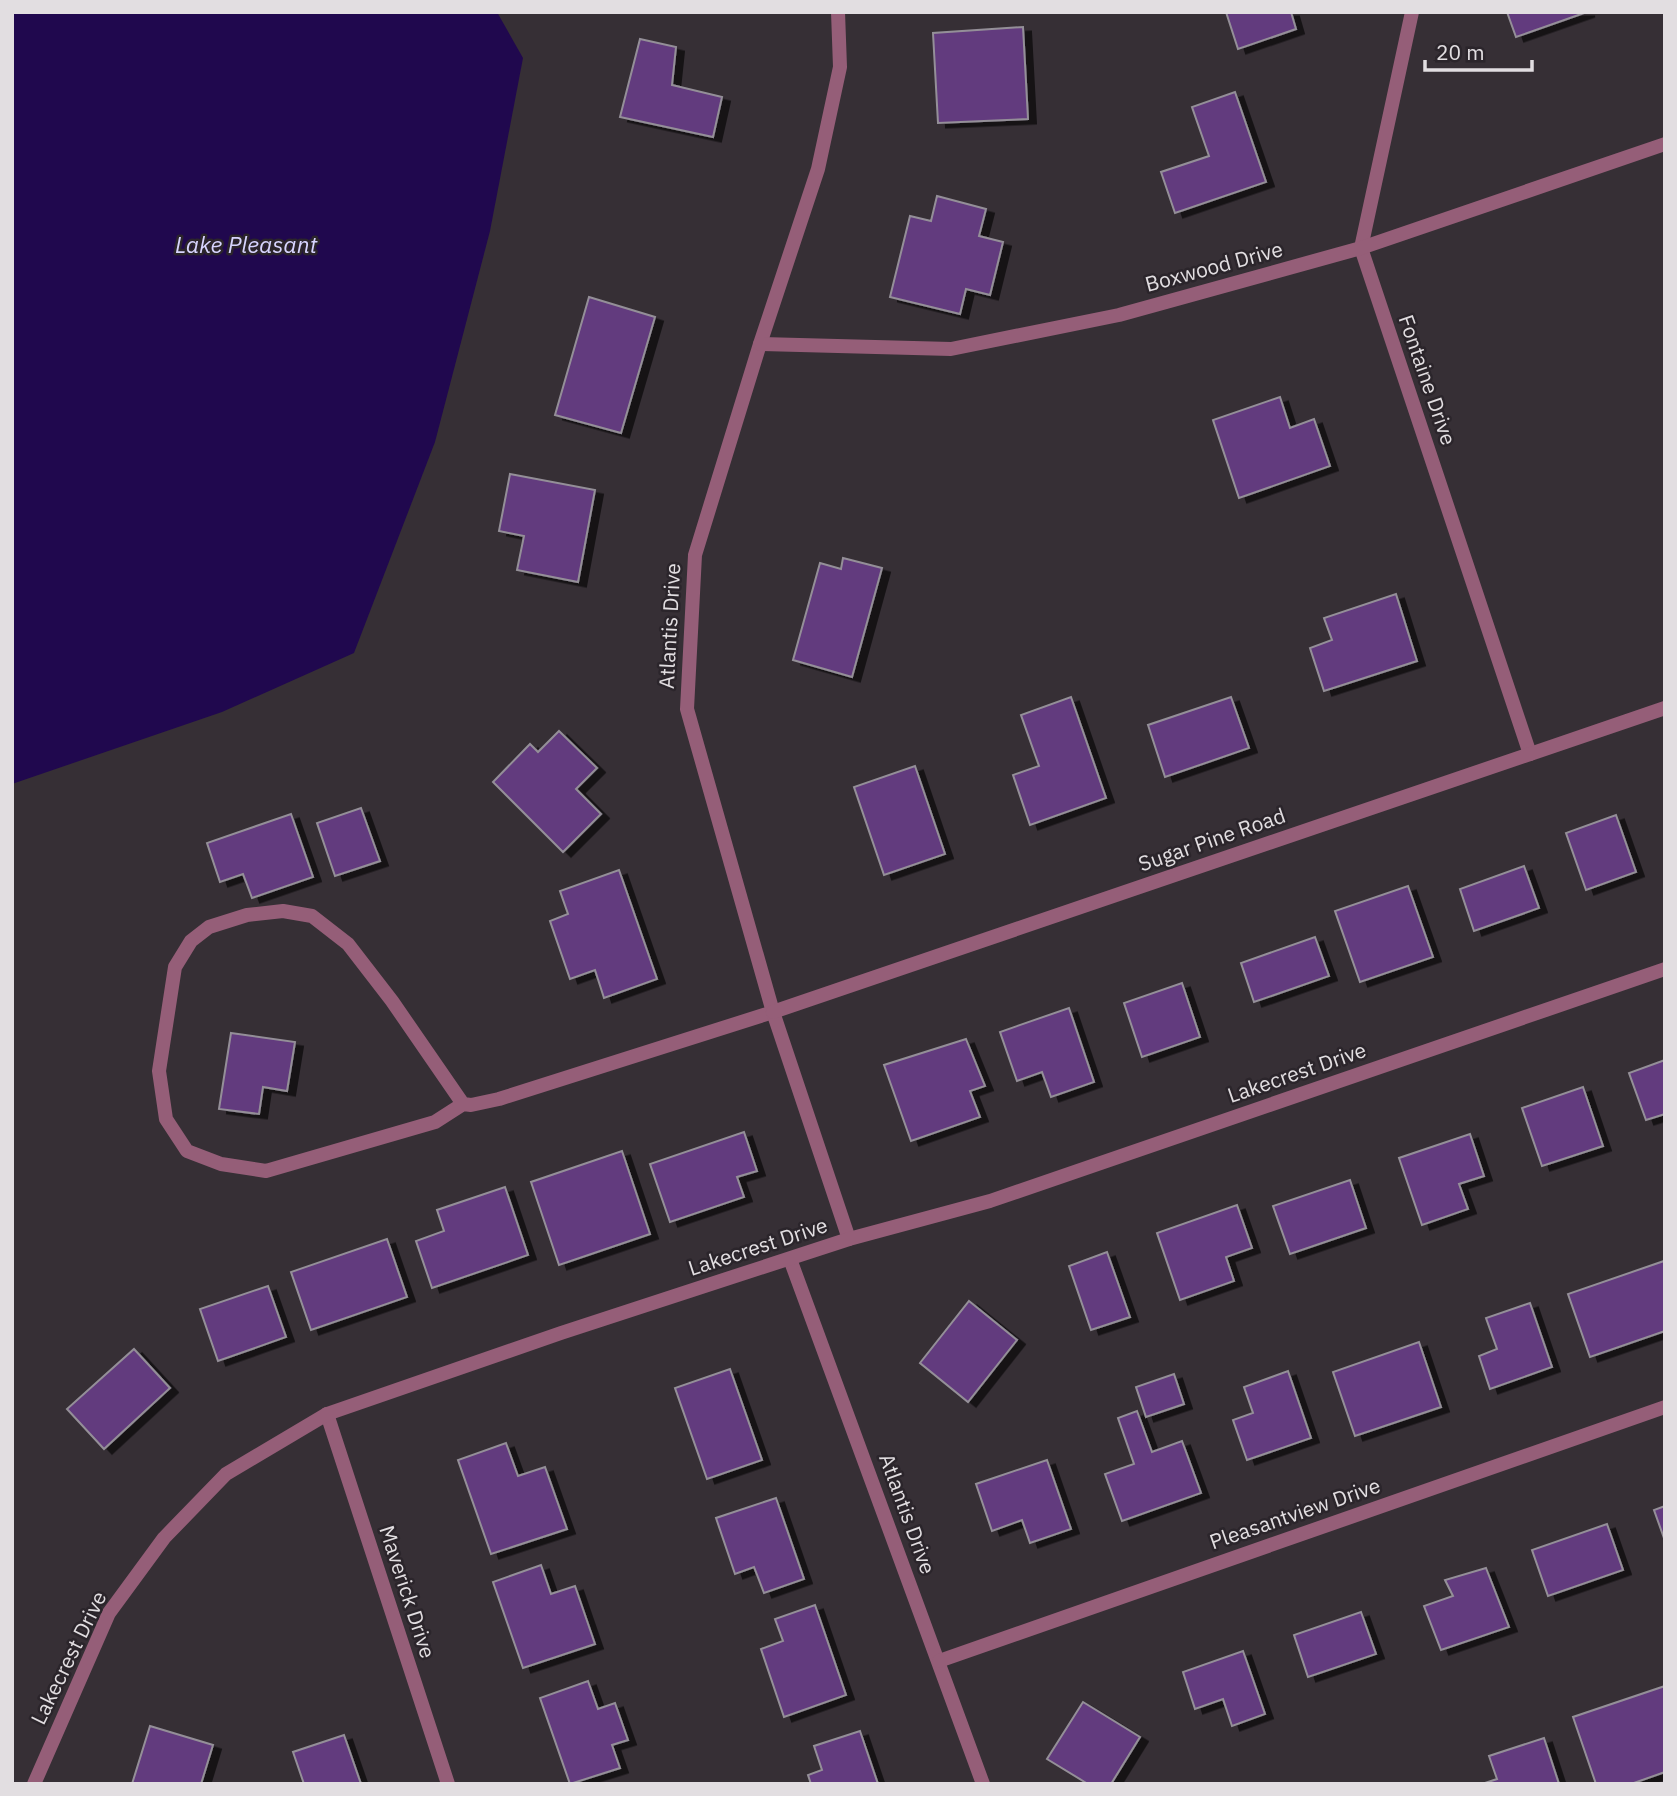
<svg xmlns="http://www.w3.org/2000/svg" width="1677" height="1796" font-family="'IBM Plex Sans',sans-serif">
<defs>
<filter id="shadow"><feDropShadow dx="8" dy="4.5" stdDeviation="0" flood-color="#0009"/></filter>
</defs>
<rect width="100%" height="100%" fill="#362f35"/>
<polygon fill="#20084e" points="12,12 497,12 523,58 490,231 435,442 354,653 222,712 12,784"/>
<g fill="#623a7e" stroke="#948f98" stroke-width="2" filter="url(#shadow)">
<polygon points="1226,12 1291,12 1296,29 1238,49"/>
<polygon points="1507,12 1587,12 1516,37"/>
<polygon points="1023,27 1028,119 938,123 933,33"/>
<polygon points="640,39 676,47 672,85 722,97 713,137 620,117"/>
<polygon points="1235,92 1266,182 1175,213 1161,172 1209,156 1192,107"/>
<polygon points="937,196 986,209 979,236 1003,242 990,295 966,289 960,314 890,297 910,216 931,221"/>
<polygon points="589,297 655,317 621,433 555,415"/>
<polygon points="1280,397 1290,428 1314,419 1330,466 1239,498 1213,420"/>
<polygon points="510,474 595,490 578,582 517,570 524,536 499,531"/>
<polygon points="843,558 882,568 852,677 793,660 820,563 841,569"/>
<polygon points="1396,594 1417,661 1324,691 1310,648 1332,640 1324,618"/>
<polygon points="1071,697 1106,798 1030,825 1013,775 1039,766 1021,715"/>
<polygon points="1231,697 1249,748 1165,777 1148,725"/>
<polygon points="559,731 597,768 576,789 601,814 563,852 493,782 530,744 538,752"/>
<polygon points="915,766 945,854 884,875 854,787"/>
<polygon points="361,808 380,861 335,876 317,823"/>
<polygon points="291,814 313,877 252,898 243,874 220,882 207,843"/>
<polygon points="1616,815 1636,872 1586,890 1566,833"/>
<polygon points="1524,866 1539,908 1474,931 1460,889"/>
<polygon points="619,870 657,979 604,998 595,970 570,979 550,921 568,914 560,891"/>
<polygon points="1408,886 1433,957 1360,982 1335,911"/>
<polygon points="1315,937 1329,976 1254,1002 1241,963"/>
<polygon points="1182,983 1200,1037 1142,1057 1124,1003"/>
<polygon points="1069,1008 1094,1082 1051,1097 1042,1072 1017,1081 1000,1032"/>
<polygon points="231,1033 295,1042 287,1091 263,1087 259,1114 219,1109"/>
<polygon points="966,1039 985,1086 970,1091 980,1117 911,1141 884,1065"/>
<polygon points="1665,1060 1665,1114 1646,1120 1629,1073"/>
<polygon points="1583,1087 1603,1146 1542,1166 1522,1108"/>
<polygon points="744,1132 757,1171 737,1177 744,1197 670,1222 650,1164"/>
<polygon points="1470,1134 1484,1176 1459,1184 1468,1209 1422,1225 1399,1158"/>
<polygon points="622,1151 650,1234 559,1265 531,1182"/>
<polygon points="1350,1180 1366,1228 1290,1254 1273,1206"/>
<polygon points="505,1187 528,1255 432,1288 416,1241 444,1231 437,1210"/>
<polygon points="1237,1205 1252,1248 1226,1257 1234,1281 1180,1300 1157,1233"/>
<polygon points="387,1239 407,1297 311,1330 291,1272"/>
<polygon points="1107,1252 1130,1317 1091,1330 1069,1266"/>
<polygon points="1664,1261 1665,1331 1590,1357 1568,1294"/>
<polygon points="268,1286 286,1337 218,1361 200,1309"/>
<polygon points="969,1301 1017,1340 968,1402 920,1363"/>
<polygon points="1530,1303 1552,1367 1490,1389 1479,1356 1497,1349 1486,1318"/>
<polygon points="1419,1342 1441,1407 1355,1436 1333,1372"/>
<polygon points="134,1349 170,1388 104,1449 67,1409"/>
<polygon points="730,1369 762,1460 707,1479 675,1388"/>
<polygon points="1288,1371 1311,1438 1247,1460 1233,1420 1253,1413 1244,1387"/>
<polygon points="1174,1374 1184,1404 1146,1417 1136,1387"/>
<polygon points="1137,1411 1152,1452 1182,1441 1201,1493 1122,1521 1105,1474 1134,1464 1118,1418"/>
<polygon points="506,1443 518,1476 545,1467 567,1529 491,1554 458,1460"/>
<polygon points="1047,1460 1071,1529 1030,1543 1022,1520 992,1531 976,1484"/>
<polygon points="776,1498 804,1579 764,1593 754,1567 735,1574 716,1518"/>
<polygon points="1665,1506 1665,1541 1654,1510"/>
<polygon points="1607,1524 1623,1570 1548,1596 1532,1550"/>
<polygon points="541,1565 551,1594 575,1586 595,1644 523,1668 493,1582"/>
<polygon points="1486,1568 1509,1627 1441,1650 1424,1606 1453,1596 1445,1580"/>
<polygon points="815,1605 846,1695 784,1717 761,1649 783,1641 775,1619"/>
<polygon points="1361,1612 1376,1654 1308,1677 1294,1635"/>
<polygon points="1243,1651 1265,1714 1232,1726 1223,1699 1195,1709 1183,1672"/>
<polygon points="588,1681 598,1709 615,1703 628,1740 612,1745 620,1768 570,1784 540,1698"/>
<polygon points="1665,1686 1665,1772 1631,1784 1596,1784 1573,1717"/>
<polygon points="1083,1702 1140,1737 1111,1784 1088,1784 1047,1759"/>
<polygon points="150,1726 213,1745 201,1784 132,1784"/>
<polygon points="860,1731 878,1784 811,1784 808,1775 822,1770 814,1746"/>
<polygon points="344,1735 361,1784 304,1784 293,1752"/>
<polygon points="1544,1738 1559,1784 1482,1784 1497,1779 1489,1756"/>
</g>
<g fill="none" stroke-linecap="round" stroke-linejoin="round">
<polyline stroke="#955e78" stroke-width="14" points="463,1104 435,1122 266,1171 221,1164 187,1151 166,1119 159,1071 175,967 191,941 209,927 247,915 283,911 312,916 348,944 392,1001 463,1104 471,1105 499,1099 773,1012"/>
<g stroke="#955e78" stroke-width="14">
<polyline points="838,12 840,67 818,169 760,344 695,555 687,709 773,1012 849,1239"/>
<polyline points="1412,12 1361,248 1530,754"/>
<polyline points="760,344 951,349 1119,315 1361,248 1665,144"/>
<polyline points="773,1012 1665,708"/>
<polyline points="790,1259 983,1784"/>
<polyline points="327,1414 448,1784"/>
<polyline points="939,1661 1665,1407"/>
<polyline points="34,1784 109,1613 164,1538 226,1474 327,1414 561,1333 849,1239 990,1201 1665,969"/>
</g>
</g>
<g text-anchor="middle" stroke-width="5" stroke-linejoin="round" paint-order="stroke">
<g font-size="21" fill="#e2dee1" stroke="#2b252b">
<text transform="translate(1214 267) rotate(-15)" y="7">Boxwood Drive</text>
<text transform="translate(1427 380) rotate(71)" y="7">Fontaine Drive</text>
<text transform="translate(670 626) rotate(-87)" y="7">Atlantis Drive</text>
<text transform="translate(1212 840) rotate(-19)" y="7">Sugar Pine Road</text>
<text transform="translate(1297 1073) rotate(-19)" y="7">Lakecrest Drive</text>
<text transform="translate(758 1247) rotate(-18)" y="7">Lakecrest Drive</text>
<text transform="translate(907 1514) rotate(70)" y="7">Atlantis Drive</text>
<text transform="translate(1295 1514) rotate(-19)" y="7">Pleasantview Drive</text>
<text transform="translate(407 1592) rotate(72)" y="7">Maverick Drive</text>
<text transform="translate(69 1658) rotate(-64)" y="7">Lakecrest Drive</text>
</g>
<g font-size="23" font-style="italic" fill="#d7d4fe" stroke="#2b252b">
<text x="246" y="253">Lake Pleasant</text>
</g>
</g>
<rect width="1677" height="1796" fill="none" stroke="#e2dee1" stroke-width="28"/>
<path d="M1425 60v10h107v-10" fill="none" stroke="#e2dee1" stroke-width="3.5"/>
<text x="1436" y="60" font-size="21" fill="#e2dee1" stroke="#2b252b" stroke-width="5" paint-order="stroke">20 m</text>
</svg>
